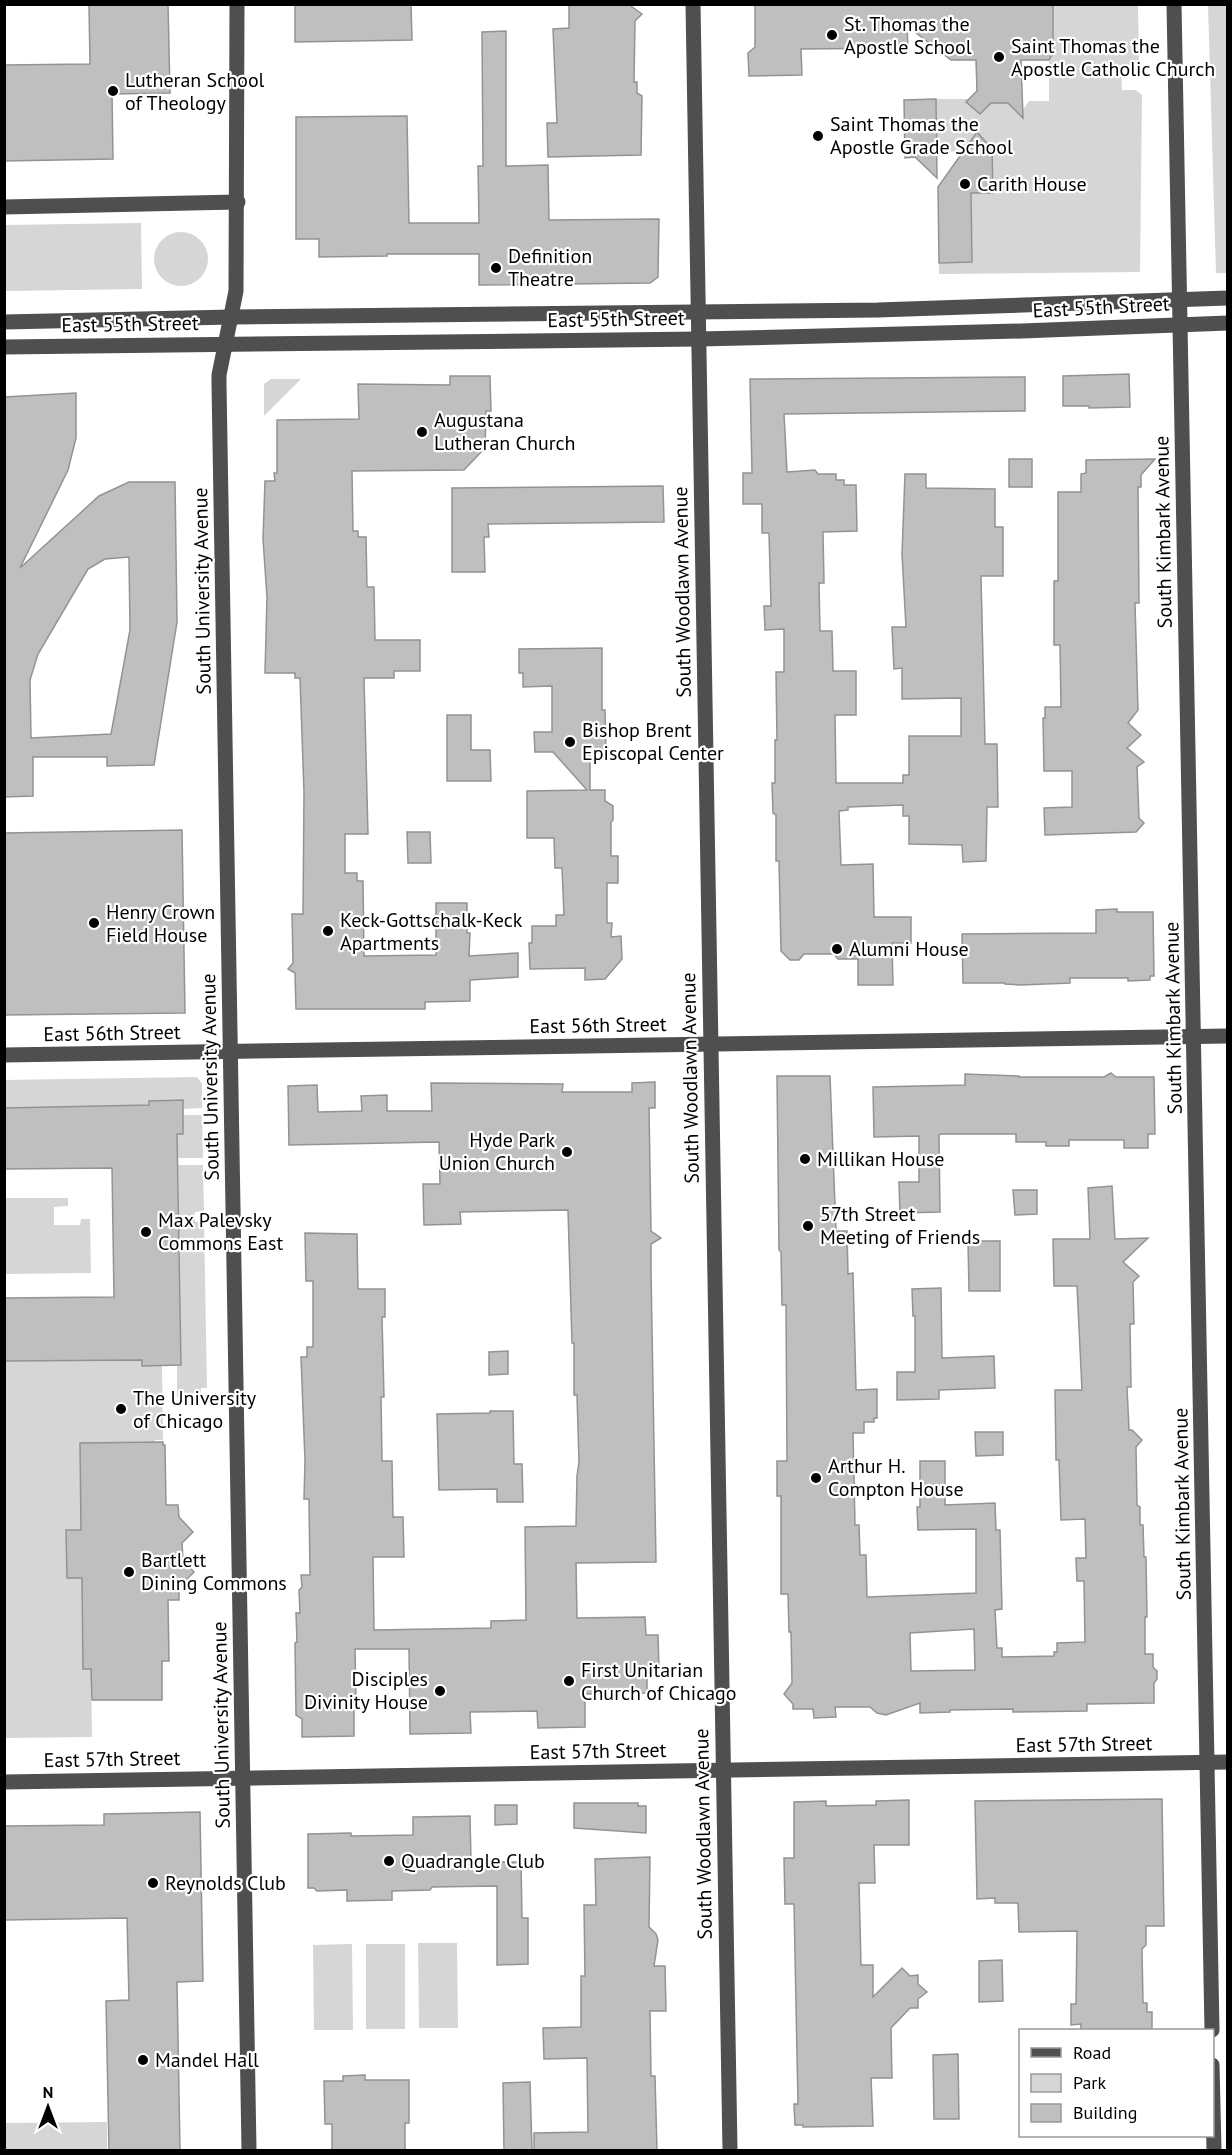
<svg xmlns="http://www.w3.org/2000/svg" width="1232" height="2155" font-family="'PT Sans',sans-serif">
<rect width="100%" height="100%" fill="#fff"/>
<g fill="#d6d6d6">
<polygon points="1053,5 1138,5 1139,61 1133,66 1121,67 1122,90 1136,90 1142,95 1140,272 939,274 939,263 972,262 971,193 993,193 983,138 972,139 967,146 967,151 937,152 936,99 969,99 969,105 978,112 983,111 991,103 1008,103 1022,111 1029,101 1049,101 1049,60 1053,53"/>
<polygon points="1208,5 1227,5 1227,273 1216,273"/>
<polygon points="141,223 142,289 5,291 5,225"/>
<circle cx="181" cy="259" r="27"/>
<polygon points="271,379 301,379 264,416 264,384"/>
<polygon points="197,1077 202,1084 202,1108 183,1109 182,1100 149,1101 149,1112 140,1105 5,1108 4,1080"/>
<polygon points="183,1115 202,1115 203,1158 178,1158 178,1141 170,1141 170,1134"/>
<polygon points="178,1165 203,1165 204,1211 195,1212 195,1222 204,1221 207,1388 201,1388 201,1396 177,1397 177,1365 181,1364"/>
<polygon points="68,1198 68,1206 54,1207 54,1225 80,1225 81,1219 90,1219 91,1273 5,1274 5,1198"/>
<polygon points="131,1352 162,1365 163,1440 155,1440 155,1442 80,1443 81,1530 66,1531 67,1578 82,1578 83,1669 91,1669 92,1737 5,1738 4,1361 131,1360"/>
<polygon points="418,1943 457,1943 458,2028 419,2028"/>
<polygon points="352,1944 353,2030 314,2030 313,1945"/>
<rect x="366" y="1944" width="39" height="85"/>
<polygon points="107,2122 107,2150 5,2150 5,2123"/>
</g>
<g fill="#bfbfbf" stroke="#939393" stroke-width="1.5" fill-rule="evenodd">
<polygon points="89,4 168,4 170,93 112,94 113,159 4,161 4,65 90,64"/>
<polygon points="295,4 411,4 412,40 295,42"/>
<polygon points="569,4 628,4 642,14 635,21 634,82 637,82 637,93 642,96 641,155 548,157 547,123 557,123 553,29 569,28"/>
<polygon points="755,4 1053,4 1053,53 1049,60 1021,60 1023,118 1008,103 991,103 980,114 966,102 977,91 976,60 951,60 907,26 908,48 801,49 802,75 749,76 748,53 755,47"/>
<polygon points="506,31 506,166 548,165 549,220 659,219 658,277 650,283 479,285 479,254 387,254 387,256 319,257 319,239 296,239 296,117 407,116 409,223 479,223 478,166 483,166 482,32"/>
<polygon points="936,99 937,178 915,157 905,158 904,100"/>
<polygon points="977,132 992,149 993,193 971,193 972,262 939,263 938,187"/>
<polygon points="1129,374 1130,407 1089,408 1089,406 1063,406 1063,376"/>
<polygon points="450,376 490,376 491,411 486,411 485,448 464,470 352,471 353,531 358,531 358,537 366,537 367,587 374,587 375,640 420,640 420,671 394,671 394,678 364,678 368,834 345,834 345,873 357,873 357,881 363,881 364,956 436,955 436,903 467,903 467,933 470,933 469,956 518,953 518,977 470,980 470,1001 425,1002 425,1009 296,1009 295,973 288,969 293,963 292,914 303,914 304,792 300,678 295,678 295,673 265,673 267,597 263,539 265,481 275,481 274,473 277,473 277,420 359,419 358,384 450,385"/>
<polygon points="1025,377 1025,411 784,414 787,472 815,470 818,474 836,474 836,480 844,480 844,485 856,485 857,531 823,532 824,583 819,583 820,631 832,631 833,671 856,671 856,715 835,715 836,783 903,783 903,775 909,775 909,736 961,736 961,698 902,699 902,668 894,669 892,627 906,627 902,554 905,474 926,474 926,488 995,489 995,527 1003,527 1003,576 981,576 985,744 997,744 998,807 987,807 986,861 963,862 962,845 909,844 909,816 903,816 903,805 848,807 848,810 839,811 841,865 873,864 874,917 911,917 911,943 892,943 893,985 858,985 858,959 838,959 834,954 804,954 799,960 790,960 781,951 779,861 776,861 776,815 773,813 772,783 775,783 775,740 777,740 776,672 784,672 784,629 765,630 764,606 771,606 769,533 762,533 762,504 743,504 743,473 752,473 750,379"/>
<path d="M 76,393 L 76,438 L 68,470 L 20,568 L 99,496 L 129,482 L 175,482 L 177,622 L 154,765 L 107,766 L 107,757 L 33,757 L 33,796 L 4,797 L 4,397 ZM 129,557 L 130,630 L 111,734 L 31,738 L 30,680 L 38,654 L 88,569 L 105,559 Z"/>
<rect x="1009" y="459" width="23" height="28"/>
<polygon points="1155,459 1141,475 1141,487 1138,487 1139,603 1135,603 1138,710 1128,723 1141,735 1127,748 1144,762 1137,767 1139,818 1144,823 1136,832 1045,835 1044,808 1072,807 1072,771 1044,771 1043,718 1045,718 1045,707 1061,707 1060,645 1054,645 1054,581 1058,581 1058,492 1081,492 1081,474 1086,473 1086,460"/>
<polygon points="663,486 664,522 488,524 489,537 484,537 485,572 452,572 452,488"/>
<polygon points="602,648 602,710 605,710 606,753 590,753 590,790 605,790 605,801 613,806 613,820 611,822 611,856 618,856 618,883 607,883 607,923 612,923 611,937 621,936 622,959 605,979 585,980 585,968 530,969 529,943 532,943 532,926 556,926 556,915 564,915 562,868 555,868 554,838 527,838 527,791 587,790 553,752 535,752 534,732 552,732 552,686 523,687 523,673 519,673 519,649"/>
<polygon points="447,715 471,715 471,750 490,750 491,781 447,781"/>
<polygon points="182,830 185,1013 4,1015 4,833"/>
<polygon points="407,832 430,832 431,863 408,863"/>
<polygon points="1117,909 1117,912 1153,912 1154,976 1150,976 1150,980 1128,981 1128,978 1070,978 1070,983 1021,985 1005,984 1005,983 963,983 962,934 1096,933 1096,910"/>
<polygon points="1111,1073 1116,1077 1154,1077 1155,1134 1148,1134 1148,1148 1124,1148 1124,1140 1069,1140 1069,1146 1046,1146 1046,1142 1016,1142 1016,1134 941,1134 939,1135 940,1212 900,1213 899,1182 919,1182 919,1136 874,1137 873,1087 965,1085 965,1074 1019,1076 1019,1077 1104,1077"/>
<path d="M 777,1076 L 830,1076 L 836,1231 L 847,1231 L 848,1274 L 853,1273 L 856,1390 L 877,1389 L 877,1418 L 874,1418 L 874,1422 L 864,1422 L 864,1433 L 853,1433 L 855,1525 L 859,1525 L 860,1555 L 866,1555 L 867,1597 L 976,1593 L 976,1529 L 918,1530 L 917,1507 L 920,1507 L 920,1461 L 945,1461 L 945,1505 L 995,1503 L 996,1530 L 1000,1530 L 1002,1609 L 995,1610 L 997,1648 L 1002,1648 L 1002,1657 L 1054,1656 L 1054,1652 L 1057,1652 L 1057,1643 L 1085,1642 L 1084,1581 L 1077,1581 L 1076,1558 L 1086,1558 L 1085,1519 L 1061,1520 L 1059,1460 L 1056,1460 L 1055,1390 L 1082,1390 L 1077,1286 L 1054,1286 L 1053,1239 L 1090,1239 L 1088,1188 L 1112,1186 L 1115,1239 L 1148,1238 L 1123,1262 L 1139,1276 L 1133,1282 L 1134,1324 L 1130,1324 L 1131,1387 L 1127,1387 L 1129,1430 L 1132,1430 L 1142,1440 L 1136,1447 L 1137,1505 L 1140,1507 L 1140,1525 L 1143,1525 L 1144,1557 L 1146,1557 L 1147,1617 L 1145,1617 L 1145,1654 L 1153,1654 L 1153,1667 L 1157,1671 L 1157,1679 L 1154,1683 L 1154,1703 L 1087,1704 L 1087,1711 L 1013,1712 L 1013,1709 L 950,1710 L 950,1712 L 920,1713 L 920,1703 L 886,1715 L 877,1713 L 870,1707 L 835,1707 L 836,1717 L 814,1718 L 813,1709 L 793,1709 L 793,1704 L 784,1694 L 792,1683 L 791,1632 L 789,1632 L 788,1594 L 781,1594 L 781,1496 L 777,1496 L 777,1461 L 787,1461 L 786,1305 L 782,1305 L 781,1252 L 779,1250 ZM 974,1629 L 975,1670 L 911,1671 L 910,1633 Z"/>
<polygon points="655,1082 655,1108 649,1108 651,1231 661,1238 651,1244 651,1271 656,1562 576,1563 577,1618 645,1617 646,1635 658,1635 659,1669 647,1669 647,1693 585,1694 585,1727 538,1728 537,1711 470,1712 471,1733 410,1734 409,1649 355,1649 356,1701 354,1708 354,1736 302,1737 302,1719 296,1715 295,1643 297,1642 296,1613 300,1613 299,1590 302,1587 301,1575 310,1575 309,1499 304,1499 305,1461 301,1357 307,1357 307,1347 313,1347 313,1281 306,1281 305,1233 357,1234 358,1289 385,1289 385,1317 382,1317 384,1397 381,1397 382,1461 392,1461 393,1517 403,1517 404,1557 373,1557 374,1630 491,1628 491,1621 526,1620 525,1527 576,1526 577,1476 579,1462 577,1395 574,1395 574,1343 572,1343 568,1210 460,1212 461,1224 424,1225 423,1184 440,1184 439,1142 289,1145 288,1086 317,1085 318,1112 362,1111 361,1096 387,1095 387,1111 432,1111 431,1083 563,1084 562,1092 632,1092 632,1083"/>
<polygon points="183,1100 183,1134 177,1134 181,1365 142,1366 142,1360 4,1361 4,1298 114,1297 112,1168 4,1169 4,1108 149,1105 149,1101"/>
<polygon points="1013,1190 1037,1190 1037,1214 1015,1215"/>
<polygon points="968,1241 1000,1241 1000,1291 969,1291"/>
<polygon points="941,1288 942,1358 994,1356 995,1388 939,1390 939,1399 897,1400 897,1372 915,1372 915,1316 913,1316 912,1289"/>
<polygon points="508,1351 508,1374 489,1375 489,1352"/>
<polygon points="490,1411 513,1411 514,1464 522,1464 523,1502 497,1502 497,1489 439,1490 437,1414 490,1413"/>
<polygon points="975,1432 1003,1432 1003,1455 976,1456"/>
<polygon points="163,1442 163,1445 165,1445 166,1505 178,1505 179,1517 193,1532 182,1543 183,1560 194,1572 179,1587 179,1600 168,1600 169,1661 162,1661 162,1700 92,1700 91,1669 83,1669 82,1578 67,1578 66,1530 81,1530 80,1443"/>
<polygon points="1162,1799 1164,1926 1146,1926 1146,1945 1142,1949 1143,2003 1147,2003 1147,2012 1152,2012 1152,2031 1081,2031 1081,2024 1071,2025 1071,2004 1076,2004 1077,1931 1019,1932 1018,1903 995,1903 995,1898 977,1899 975,1801"/>
<polygon points="909,1800 909,1845 874,1845 875,1883 859,1883 861,1965 873,1965 873,1997 902,1968 910,1976 918,1975 918,1984 927,1992 918,1999 918,2008 910,2008 891,2028 892,2078 871,2078 873,2126 803,2127 803,2125 795,2125 794,2104 798,2104 794,1904 785,1904 784,1858 794,1858 794,1802 826,1801 826,1806 876,1805 876,1801"/>
<polygon points="574,1803 638,1803 638,1806 646,1806 646,1833 574,1828"/>
<polygon points="495,1805 517,1805 517,1824 495,1825"/>
<polygon points="200,1812 203,1981 177,1982 180,2151 109,2151 106,2001 129,2000 127,1918 4,1920 4,1826 104,1825 104,1814"/>
<polygon points="470,1816 471,1862 521,1862 522,1918 528,1918 528,1964 497,1965 497,1886 432,1887 430,1890 392,1891 392,1900 347,1901 347,1890 317,1891 314,1888 308,1888 308,1834 351,1833 351,1836 413,1835 413,1817"/>
<polygon points="650,1857 649,1927 656,1934 658,1940 654,1966 665,1966 666,2011 650,2011 651,2076 655,2076 657,2151 534,2151 534,2133 588,2132 587,2058 544,2059 543,2028 581,2027 581,1976 585,1976 584,1905 596,1905 595,1859"/>
<polygon points="1002,1960 1003,2001 979,2002 979,1961"/>
<polygon points="958,2054 959,2119 934,2119 933,2055"/>
<polygon points="365,2075 365,2080 409,2080 409,2123 405,2123 405,2151 332,2151 332,2124 325,2124 324,2081 343,2081 343,2076"/>
<polygon points="530,2082 532,2151 504,2151 503,2083"/>
</g>
<g fill="none" stroke-linecap="round" stroke-linejoin="round">
<g stroke="#4f4f4f" stroke-width="15">
<polyline points="237,4 236,291 219,375 219,384 249,2150"/>
<polyline points="693,4 730,2150"/>
<polyline points="1174,4 1212,2030"/>
<polyline points="4,207 238,202"/>
<polyline points="4,322 232,317 878,310 1228,298"/>
<polyline points="4,347 699,339 1022,331 1228,323"/>
<polyline points="4,1055 1228,1036"/>
<polyline points="4,1782 1228,1762"/>
<polyline points="1212,2065 1214,2150"/>
</g>
</g>
<g fill="#000" stroke="#fff" stroke-width="2">
<circle cx="832" cy="35" r="6"/>
<circle cx="999" cy="57" r="6"/>
<circle cx="113" cy="91" r="6"/>
<circle cx="818" cy="136" r="6"/>
<circle cx="965" cy="184" r="6"/>
<circle cx="496" cy="268" r="6"/>
<circle cx="422" cy="432" r="6"/>
<circle cx="570" cy="742" r="6"/>
<circle cx="94" cy="923" r="6"/>
<circle cx="328" cy="931" r="6"/>
<circle cx="837" cy="949" r="6"/>
<circle cx="567" cy="1152" r="6"/>
<circle cx="805" cy="1159" r="6"/>
<circle cx="808" cy="1226" r="6"/>
<circle cx="146" cy="1232" r="6"/>
<circle cx="121" cy="1409" r="6"/>
<circle cx="816" cy="1478" r="6"/>
<circle cx="129" cy="1572" r="6"/>
<circle cx="569" cy="1681" r="6"/>
<circle cx="440" cy="1691" r="6"/>
<circle cx="389" cy="1861" r="6"/>
<circle cx="153" cy="1883" r="6"/>
<circle cx="143" cy="2060" r="6"/>
</g>
<g text-anchor="middle" stroke-width="4.5" stroke-linejoin="round" paint-order="stroke">
<g font-size="20" fill="#000" stroke="#fff" text-anchor="start">
<text x="844" y="31">St. Thomas the<tspan x="844" dy="23">Apostle School</tspan></text>
<text x="1011" y="53">Saint Thomas the<tspan x="1011" dy="23">Apostle Catholic Church</tspan></text>
<text x="125" y="87">Lutheran School<tspan x="125" dy="23">of Theology</tspan></text>
<text x="830" y="131">Saint Thomas the<tspan x="830" dy="23">Apostle Grade School</tspan></text>
<text x="977" y="191">Carith House</text>
<text x="508" y="263">Definition<tspan x="508" dy="23">Theatre</tspan></text>
<text x="434" y="427">Augustana<tspan x="434" dy="23">Lutheran Church</tspan></text>
<text x="582" y="737">Bishop Brent<tspan x="582" dy="23">Episcopal Center</tspan></text>
<text x="106" y="919">Henry Crown<tspan x="106" dy="23">Field House</tspan></text>
<text x="340" y="927">Keck-Gottschalk-Keck<tspan x="340" dy="23">Apartments</tspan></text>
<text x="849" y="956">Alumni House</text>
<text x="555" y="1147" text-anchor="end">Hyde Park<tspan x="555" dy="23">Union Church</tspan></text>
<text x="817" y="1166">Millikan House</text>
<text x="820" y="1221">57th Street<tspan x="820" dy="23">Meeting of Friends</tspan></text>
<text x="158" y="1227">Max Palevsky<tspan x="158" dy="23">Commons East</tspan></text>
<text x="133" y="1405">The University<tspan x="133" dy="23">of Chicago</tspan></text>
<text x="828" y="1473">Arthur H.<tspan x="828" dy="23">Compton House</tspan></text>
<text x="141" y="1567">Bartlett<tspan x="141" dy="23">Dining Commons</tspan></text>
<text x="581" y="1677">First Unitarian<tspan x="581" dy="23">Church of Chicago</tspan></text>
<text x="428" y="1686" text-anchor="end">Disciples<tspan x="428" dy="23">Divinity House</tspan></text>
<text x="401" y="1868">Quadrangle Club</text>
<text x="165" y="1890">Reynolds Club</text>
<text x="155" y="2067">Mandel Hall</text>
</g>
<g font-size="20" fill="#000" stroke="#fff">
<text transform="translate(1101 307) rotate(-3)" y="7">East 55th Street</text>
<text transform="translate(616 319) rotate(-1)" y="7">East 55th Street</text>
<text transform="translate(130 324) rotate(-1)" y="7">East 55th Street</text>
<text transform="translate(1163 532) rotate(-91)" y="7">South Kimbark Avenue</text>
<text transform="translate(202 591) rotate(-91)" y="7">South University Avenue</text>
<text transform="translate(682 592) rotate(-91)" y="7">South Woodlawn Avenue</text>
<text transform="translate(1173 1018) rotate(-91)" y="7">South Kimbark Avenue</text>
<text transform="translate(598 1025) rotate(-1)" y="7">East 56th Street</text>
<text transform="translate(112 1033) rotate(-1)" y="7">East 56th Street</text>
<text transform="translate(210 1077) rotate(-91)" y="7">South University Avenue</text>
<text transform="translate(690 1078) rotate(-91)" y="7">South Woodlawn Avenue</text>
<text transform="translate(1182 1504) rotate(-91)" y="7">South Kimbark Avenue</text>
<text transform="translate(221 1725) rotate(-91)" y="7">South University Avenue</text>
<text transform="translate(1084 1744) rotate(-1)" y="7">East 57th Street</text>
<text transform="translate(598 1751) rotate(-1)" y="7">East 57th Street</text>
<text transform="translate(112 1759) rotate(-1)" y="7">East 57th Street</text>
<text transform="translate(703 1834) rotate(-91)" y="7">South Woodlawn Avenue</text>
</g>
</g>
<rect width="1232" height="2155" fill="none" stroke="#000000" stroke-width="12"/>
<rect x="1019" y="2029" width="195" height="108" fill="#ffffff" stroke="#999999" stroke-width="1.5"/>
<rect x="1031" y="2048" width="30" height="9" fill="#4f4f4f" stroke="#999999" stroke-width="1.5"/>
<text x="1073" y="2059" font-size="18" fill="#000000">Road</text>
<rect x="1031" y="2074" width="30" height="18" fill="#d6d6d6" stroke="#999999" stroke-width="1.5"/>
<text x="1073" y="2089" font-size="18" fill="#000000">Park</text>
<rect x="1031" y="2104" width="30" height="18" fill="#bfbfbf" stroke="#999999" stroke-width="1.5"/>
<text x="1073" y="2119" font-size="18" fill="#000000">Building</text>
<g transform="translate(48 2107)" stroke="#ffffff" stroke-width="4.5" paint-order="stroke">
<path d="M0-4.5L10 22L0 15L-10 22Z" fill="#000000"/>
<text y="-9" font-size="16" font-weight="bold" text-anchor="middle" fill="#000000">N</text>
</g>
</svg>
